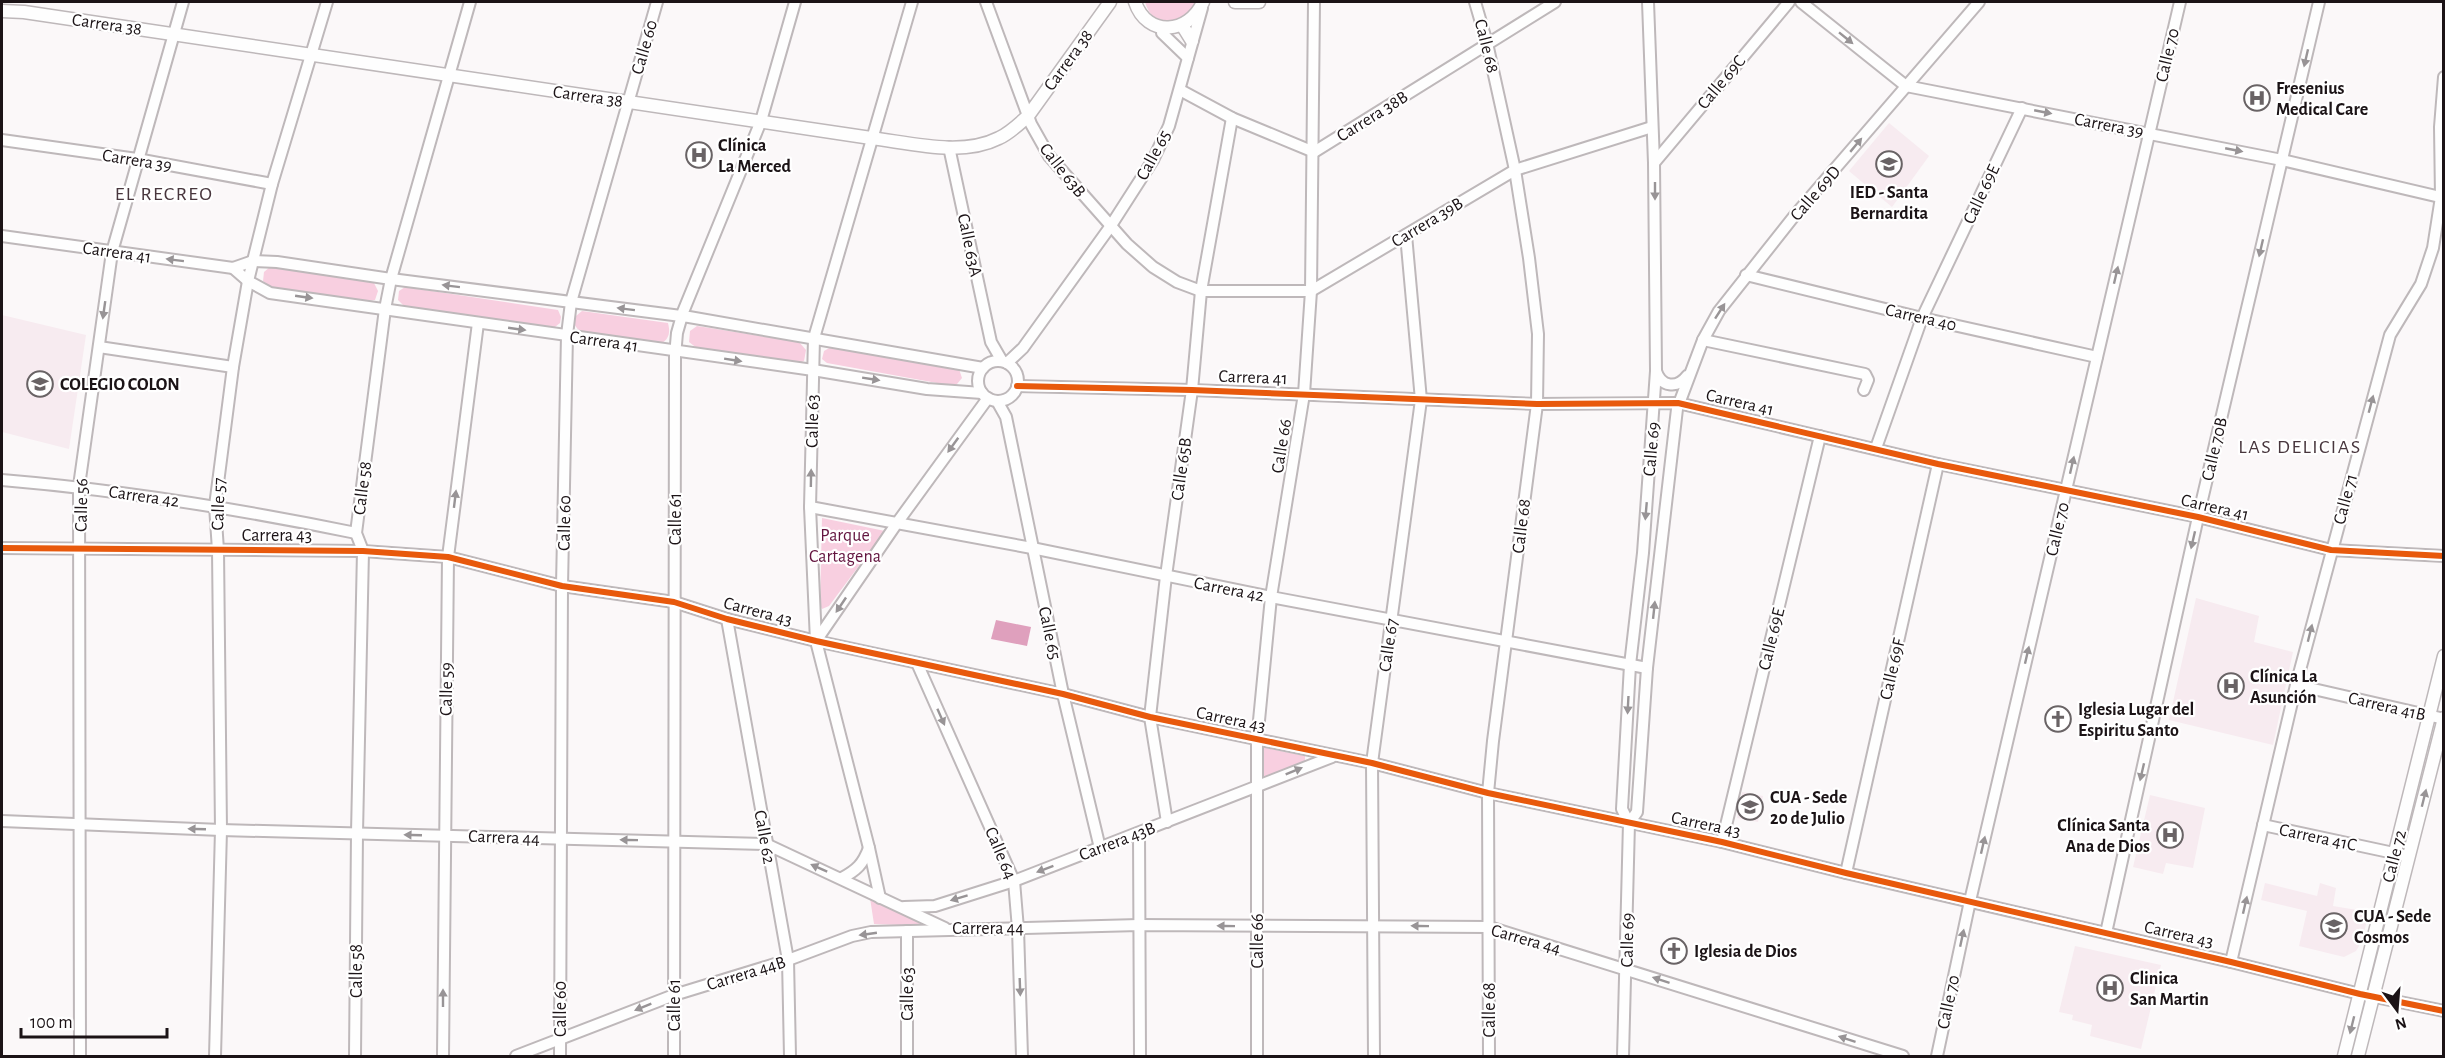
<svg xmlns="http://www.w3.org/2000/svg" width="2445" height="1058" font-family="'Alegreya Sans',sans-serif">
<rect width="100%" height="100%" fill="#fbf8f9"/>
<g fill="#f7ebf0">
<polygon points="1889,123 1929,156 1892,207 1849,171"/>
<polygon points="2,315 86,335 69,449 2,432"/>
<polygon points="2196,598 2259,616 2254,642 2293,652 2273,745 2169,720"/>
<polygon points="1742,792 1763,796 1758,822 1737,818"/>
<polygon points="2150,795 2205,808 2193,868 2166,863 2163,874 2133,867"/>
<polygon points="2265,883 2317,896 2320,883 2336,888 2333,906 2369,912 2362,941 2356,951 2344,957 2299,946 2307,911 2261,900"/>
<polygon points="2075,946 2161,965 2141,1049 2090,1036 2092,1025 2072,1020 2073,1015 2059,1012"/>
</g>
<g fill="#f8cfe0">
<path d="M 1145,2 L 1196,2 C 1185,26 1153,31 1145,2 Z"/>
<polygon points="270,267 374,283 378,291 375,300 368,301 271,287 263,281 264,272"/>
<polygon points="405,287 558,310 561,317 560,323 555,327 404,306 398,300 399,291"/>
<path d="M 582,311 L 668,323 C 670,331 670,338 662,343 L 579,331 L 574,324 L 576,316 Z"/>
<polygon points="697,326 799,342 806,350 804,361 797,364 698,349 689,342 690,331"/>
<polygon points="831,347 959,369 962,378 957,384 948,385 827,363 822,359 824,351"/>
<polygon points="822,518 885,531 829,606 822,609 820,605"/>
<polygon points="1262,747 1305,756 1305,762 1261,778"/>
<polygon points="870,898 925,926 874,924"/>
</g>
<polygon fill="#dfa0bd" points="996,620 1031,627 1027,646 991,639"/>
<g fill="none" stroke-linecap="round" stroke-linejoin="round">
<g stroke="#beb8ba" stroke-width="14">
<g id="minor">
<polyline points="986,2 1031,124 1049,156 1127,244 1153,267 1177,282 1201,291 1311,291 1515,170 1652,127"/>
<polyline points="1475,2 1487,43 1515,170 1529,258 1538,334 1537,404 1493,741 1488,793 1489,1056"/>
<polyline points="1801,2 1906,86 2282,160 2444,198"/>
<polyline points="1162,33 1188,58"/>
<polyline points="1180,90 1232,118 1314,152 1555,2"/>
<polyline points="2,140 137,159 272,184"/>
<polyline points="949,147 991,342 1002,361"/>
<polyline points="1654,163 1789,2"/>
<polyline points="2,236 233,268 253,261 277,262 391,279 689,317 983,368"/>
<polyline points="233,268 248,281 270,293 813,370 927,389 982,393"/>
<polyline points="1746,275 1922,318 2097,357"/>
<polyline points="1703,340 1865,374 1868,380 1864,390"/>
<polyline points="99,347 233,367"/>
<circle cx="998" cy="381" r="20"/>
<polyline points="1007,363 1023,348 1110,227 1153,160 1169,126 1202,8"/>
<path d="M 1656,371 C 1661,387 1677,389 1687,376"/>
<polyline points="1017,386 1192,390 1537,404 1678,403 1938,464 2198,517 2331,550 2444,556"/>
<polyline points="997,401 1006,417 1063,694 1100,848"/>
<polyline points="1876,448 1922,318 2022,108"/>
<path d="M 2,480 C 121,490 239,509 356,533"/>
<polyline points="810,507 1032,548 1271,597 1647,668"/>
<polyline points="2,548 363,551 448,557 562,586 674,602 727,619 816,641 1063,694 1150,717 1372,763 1488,793 1722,842 1846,873 2231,962 2360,994 2444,1011"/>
<polyline points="727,619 788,960 790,1056"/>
<polyline points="816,641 897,523 988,398"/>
<polyline points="917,663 1014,881 1018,929 1022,1056"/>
<polyline points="2296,685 2444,719"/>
<polyline points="2,821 221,830 766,844 945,928"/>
<polyline points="1167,822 1150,717 1166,576 1192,390 1201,291 1232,118"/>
<polyline points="1629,823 1637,812 1647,668 1677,409 1703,340 1719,311 1795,215 1979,2"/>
<polyline points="2263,825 2403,855"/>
<polyline points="1139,833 1140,1056"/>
<polyline points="1722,842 1820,436"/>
<polyline points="1846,873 1938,464"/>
<path d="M 842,878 C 857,870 863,864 869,848"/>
<polyline points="880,898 869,848 816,641 810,507 814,338 912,2"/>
<polyline points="904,907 935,906 1014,881 1332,757"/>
<polyline points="907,931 907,1056"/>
<polyline points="2106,933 2198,517 2319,2"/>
<polyline points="2231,962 2296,685 2390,335 2421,284 2433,248 2441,197 2440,127 2444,77"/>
<polyline points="80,1056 79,486 112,252 183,2"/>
<polyline points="215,1056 221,830 218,550 215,506 233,367 248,281 272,184 327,2"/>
<polyline points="355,1056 357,833 363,551 356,533 385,309 391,279 470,2"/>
<polyline points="443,1056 448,557 478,323"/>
<polyline points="516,1056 674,995 788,960 852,936 871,932 1139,925 1489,927 1903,1056"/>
<polyline points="560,1056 562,586 567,335 571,302 657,2"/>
<polyline points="674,1056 675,356 677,333 683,312 761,121 795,2"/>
<polyline points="1257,1056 1257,741 1271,597 1304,394 1311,291 1314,2"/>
<polyline points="1374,1056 1372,763 1421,400 1406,235"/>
<polyline points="1623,1056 1629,823 1622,809 1630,665 1643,553 1656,371 1654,163 1648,2"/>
<polyline points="1937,1056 1970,901 2180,2"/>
</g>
</g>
<g stroke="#beb8ba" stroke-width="15">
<g id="major">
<path d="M 1135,2 C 1147,38 1189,34 1203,2"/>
<polyline points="1235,2 1259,2"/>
<path d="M 2,11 L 24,12 L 871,138 C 911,143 962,157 999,138 C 1010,133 1019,124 1028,116 L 1110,2"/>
<polyline points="1182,25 1192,41"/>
<polyline points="2344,1056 2444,656"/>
<polyline points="2358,1056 2444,718"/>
</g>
</g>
<use href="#minor" stroke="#fefefe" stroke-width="10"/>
<use href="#major" stroke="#fefefe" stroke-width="12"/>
<g stroke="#fff" stroke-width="10">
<g id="cycleway">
<polyline points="1017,386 1192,390 1537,404 1678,403 1938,464 2198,517 2331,550 2444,556"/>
<polyline points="2,548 363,551 448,557 562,586 674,602 727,619 816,641 1063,694 1150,717 1372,763 1488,793 1722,842 1846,873 2231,962 2360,994 2444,1011"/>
</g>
</g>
<use href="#cycleway" stroke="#e8590c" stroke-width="6"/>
</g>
<defs><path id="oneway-solid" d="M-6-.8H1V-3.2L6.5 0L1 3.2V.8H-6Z" transform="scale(1.5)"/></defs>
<g fill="#989496">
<use href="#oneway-solid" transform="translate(1846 38) rotate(39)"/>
<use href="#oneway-solid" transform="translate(2306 58) rotate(103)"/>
<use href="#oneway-solid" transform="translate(2043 112) rotate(11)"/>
<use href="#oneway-solid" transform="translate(1856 145) rotate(-50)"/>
<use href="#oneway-solid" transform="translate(2234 150) rotate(11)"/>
<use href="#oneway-solid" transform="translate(1655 191) rotate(90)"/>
<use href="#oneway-solid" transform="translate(2261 248) rotate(103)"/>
<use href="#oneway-solid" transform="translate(175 260) rotate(-173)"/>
<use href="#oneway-solid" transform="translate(2116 275) rotate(-77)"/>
<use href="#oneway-solid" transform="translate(451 286) rotate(-173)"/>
<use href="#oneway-solid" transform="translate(304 297) rotate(8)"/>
<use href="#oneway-solid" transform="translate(626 309) rotate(-173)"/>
<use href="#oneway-solid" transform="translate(104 310) rotate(98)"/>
<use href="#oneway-solid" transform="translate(1720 311) rotate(-57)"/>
<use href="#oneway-solid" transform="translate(517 329) rotate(8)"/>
<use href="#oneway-solid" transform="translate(733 360) rotate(9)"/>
<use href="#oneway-solid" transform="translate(871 379) rotate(9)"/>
<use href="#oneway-solid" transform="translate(2371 404) rotate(-75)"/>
<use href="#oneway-solid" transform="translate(953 445) rotate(126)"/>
<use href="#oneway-solid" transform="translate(2072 465) rotate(-77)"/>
<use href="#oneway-solid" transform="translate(811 478) rotate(-89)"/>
<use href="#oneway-solid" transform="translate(455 499) rotate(-83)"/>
<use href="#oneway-solid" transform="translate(1646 511) rotate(95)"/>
<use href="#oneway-solid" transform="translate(2193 540) rotate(103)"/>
<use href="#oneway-solid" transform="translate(841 605) rotate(124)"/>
<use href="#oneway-solid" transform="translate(1654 610) rotate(-84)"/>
<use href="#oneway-solid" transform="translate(2310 633) rotate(-76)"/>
<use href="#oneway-solid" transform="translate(2027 655) rotate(-77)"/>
<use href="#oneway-solid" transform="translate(1628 705) rotate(93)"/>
<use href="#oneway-solid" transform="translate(941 717) rotate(66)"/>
<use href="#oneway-solid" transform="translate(1294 771) rotate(-22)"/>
<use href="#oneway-solid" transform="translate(2142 772) rotate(103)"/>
<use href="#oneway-solid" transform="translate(2424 798) rotate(-76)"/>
<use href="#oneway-solid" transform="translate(197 829) rotate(-178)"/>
<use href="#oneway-solid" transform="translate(413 835) rotate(-178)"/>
<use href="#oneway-solid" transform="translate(629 840) rotate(-179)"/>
<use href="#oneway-solid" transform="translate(1983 845) rotate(-77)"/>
<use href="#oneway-solid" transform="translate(819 868) rotate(-156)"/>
<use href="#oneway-solid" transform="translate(1045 869) rotate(159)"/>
<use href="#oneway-solid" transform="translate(959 898) rotate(163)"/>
<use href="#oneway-solid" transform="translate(2245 905) rotate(-77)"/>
<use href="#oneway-solid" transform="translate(1226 926) rotate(-179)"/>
<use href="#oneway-solid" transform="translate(1420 926) rotate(-179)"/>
<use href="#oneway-solid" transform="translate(868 934) rotate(172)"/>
<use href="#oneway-solid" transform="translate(1962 938) rotate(-78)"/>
<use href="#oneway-solid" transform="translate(1661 980) rotate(-162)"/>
<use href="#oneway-solid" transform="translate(1020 987) rotate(88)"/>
<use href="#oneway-solid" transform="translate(443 998) rotate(-90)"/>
<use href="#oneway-solid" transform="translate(643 1007) rotate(158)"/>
<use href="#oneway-solid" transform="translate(2352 1025) rotate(104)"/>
<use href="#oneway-solid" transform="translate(1847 1039) rotate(-162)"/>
</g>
<defs>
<g id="hospital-ring" transform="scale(1.35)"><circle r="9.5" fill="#fff" stroke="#696365" stroke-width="1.5"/><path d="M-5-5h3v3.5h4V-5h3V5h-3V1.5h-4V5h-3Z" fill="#696365"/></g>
<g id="school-ring" transform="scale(1.35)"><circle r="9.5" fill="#fff" stroke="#696365" stroke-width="1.5"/><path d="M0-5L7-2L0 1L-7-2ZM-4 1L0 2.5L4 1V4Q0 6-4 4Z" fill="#696365"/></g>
<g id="church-ring" transform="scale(1.35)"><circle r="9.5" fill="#fff" stroke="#696365" stroke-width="1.5"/><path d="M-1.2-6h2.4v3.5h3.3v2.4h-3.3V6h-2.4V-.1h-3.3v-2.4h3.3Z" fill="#696365"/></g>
<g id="university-ring" transform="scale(1.35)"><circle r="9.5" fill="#fff" stroke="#696365" stroke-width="1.5"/><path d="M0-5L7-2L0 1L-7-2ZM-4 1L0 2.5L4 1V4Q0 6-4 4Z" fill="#696365"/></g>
</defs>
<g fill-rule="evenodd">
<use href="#hospital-ring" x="2257" y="98"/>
<use href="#hospital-ring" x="699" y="155"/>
<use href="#school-ring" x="1889" y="164"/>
<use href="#school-ring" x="40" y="384"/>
<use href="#hospital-ring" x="2231" y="686"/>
<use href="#church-ring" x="2058" y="719"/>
<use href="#university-ring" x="1750" y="807"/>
<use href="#hospital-ring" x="2170" y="835"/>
<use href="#university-ring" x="2334" y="926"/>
<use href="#church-ring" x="1674" y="951"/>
<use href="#hospital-ring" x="2110" y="988"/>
</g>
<g text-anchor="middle" stroke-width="4.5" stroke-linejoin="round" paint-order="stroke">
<g font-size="18" fill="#1b1316" stroke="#fff">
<text transform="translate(107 24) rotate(8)" y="6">Carrera 38</text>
<text transform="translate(1487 46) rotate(76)" y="6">Calle 68</text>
<text transform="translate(644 47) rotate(-74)" y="6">Calle 60</text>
<text transform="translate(2167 55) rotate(-77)" y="6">Calle 70</text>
<text transform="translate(1068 60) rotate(-54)" y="6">Carrera 38</text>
<text transform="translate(1721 82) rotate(-50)" y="6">Calle 69C</text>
<text transform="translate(588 96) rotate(8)" y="6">Carrera 38</text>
<text transform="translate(1372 116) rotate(-32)" y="6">Carrera 38B</text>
<text transform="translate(2109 125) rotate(11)" y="6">Carrera 39</text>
<text transform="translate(1153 155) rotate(-62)" y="6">Calle 65</text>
<text transform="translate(137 160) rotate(9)" y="6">Carrera 39</text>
<text transform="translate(1063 170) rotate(52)" y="6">Calle 63B</text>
<text transform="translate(1815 193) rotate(-49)" y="6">Calle 69D</text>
<text transform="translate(1981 194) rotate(-65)" y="6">Calle 69E</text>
<text transform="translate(1427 222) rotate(-31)" y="6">Carrera 39B</text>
<text transform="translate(970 245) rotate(78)" y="6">Calle 63A</text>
<text transform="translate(117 252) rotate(8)" y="6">Carrera 41</text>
<text transform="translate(1921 317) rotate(13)" y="6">Carrera 40</text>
<text transform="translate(604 341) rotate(8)" y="6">Carrera 41</text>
<text transform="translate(1253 377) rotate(2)" y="6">Carrera 41</text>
<text transform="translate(1740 402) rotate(13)" y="6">Carrera 41</text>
<text transform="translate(812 421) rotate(-89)" y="6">Calle 63</text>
<text transform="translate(1281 446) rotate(-81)" y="6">Calle 66</text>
<text transform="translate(1651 449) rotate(-85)" y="6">Calle 69</text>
<text transform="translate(2214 449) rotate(-77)" y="6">Calle 70B</text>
<text transform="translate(1181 469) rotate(-82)" y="6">Calle 65B</text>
<text transform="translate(362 488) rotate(-83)" y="6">Calle 58</text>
<text transform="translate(144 496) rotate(8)" y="6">Carrera 42</text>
<text transform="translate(2345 499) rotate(-75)" y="6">Calle 71</text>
<text transform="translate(218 504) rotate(-88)" y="6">Calle 57</text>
<text transform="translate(81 505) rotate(-89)" y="6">Calle 56</text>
<text transform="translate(2215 507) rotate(13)" y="6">Carrera 41</text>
<text transform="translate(675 519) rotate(-90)" y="6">Calle 61</text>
<text transform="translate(564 523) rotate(-89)" y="6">Calle 60</text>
<text transform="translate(1521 526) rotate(-83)" y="6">Calle 68</text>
<text transform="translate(2057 529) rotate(-77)" y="6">Calle 70</text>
<text x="277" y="541">Carrera 43</text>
<text transform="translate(1229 589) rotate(11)" y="6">Carrera 42</text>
<text transform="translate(758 611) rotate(15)" y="6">Carrera 43</text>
<text transform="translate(1050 633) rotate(78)" y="6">Calle 65</text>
<text transform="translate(1771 639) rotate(-76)" y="6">Calle 69E</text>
<text transform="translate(1388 645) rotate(-82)" y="6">Calle 67</text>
<text transform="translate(1892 669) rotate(-77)" y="6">Calle 69F</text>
<text transform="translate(446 689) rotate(-89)" y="6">Calle 59</text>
<text transform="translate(2387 706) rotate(13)" y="6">Carrera 41B</text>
<text transform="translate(1231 719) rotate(12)" y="6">Carrera 43</text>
<text transform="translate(1706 824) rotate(12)" y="6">Carrera 43</text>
<text transform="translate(504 837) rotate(2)" y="6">Carrera 44</text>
<text transform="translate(765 837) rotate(80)" y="6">Calle 62</text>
<text transform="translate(2318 837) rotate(12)" y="6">Carrera 41C</text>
<text transform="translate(1117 841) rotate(-21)" y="6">Carrera 43B</text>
<text transform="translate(1001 853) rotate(67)" y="6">Calle 64</text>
<text transform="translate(2394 856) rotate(-76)" y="6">Calle 72</text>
<text x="988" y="934">Carrera 44</text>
<text transform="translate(2179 934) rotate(13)" y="6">Carrera 43</text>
<text transform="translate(1526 939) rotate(16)" y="6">Carrera 44</text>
<text transform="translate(1627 940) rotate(-89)" y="6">Calle 69</text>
<text transform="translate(1257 941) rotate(-90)" y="6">Calle 66</text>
<text transform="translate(356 971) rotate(-90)" y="6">Calle 58</text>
<text transform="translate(746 973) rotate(-17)" y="6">Carrera 44B</text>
<text transform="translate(907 994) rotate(-90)" y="6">Calle 63</text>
<text transform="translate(1948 1002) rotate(-78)" y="6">Calle 70</text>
<text transform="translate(674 1005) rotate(-90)" y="6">Calle 61</text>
<text transform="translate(560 1009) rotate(-90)" y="6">Calle 60</text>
<text transform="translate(1489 1010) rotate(-90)" y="6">Calle 68</text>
</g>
<g font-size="18" font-weight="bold" fill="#1b1316" stroke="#fff" text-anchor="start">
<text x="2276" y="94">Fresenius<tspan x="2276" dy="21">Medical Care</tspan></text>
<text x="718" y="151">Clínica<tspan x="718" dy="21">La Merced</tspan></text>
<text x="1889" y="198" text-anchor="middle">IED - Santa<tspan x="1889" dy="21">Bernardita</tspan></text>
<text x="60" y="390">COLEGIO COLON</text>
<text x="2250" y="682">Clínica La<tspan x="2250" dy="21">Asunción</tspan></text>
<text x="2078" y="715">Iglesia Lugar del<tspan x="2078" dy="21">Espiritu Santo</tspan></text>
<text x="1770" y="803">CUA - Sede<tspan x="1770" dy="21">20 de Julio</tspan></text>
<text x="2150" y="831" text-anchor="end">Clínica Santa<tspan x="2150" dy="21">Ana de Dios</tspan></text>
<text x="2354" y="922">CUA - Sede<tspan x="2354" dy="21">Cosmos</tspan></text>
<text x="1694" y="957">Iglesia de Dios</text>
<text x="2130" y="984">Clinica<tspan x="2130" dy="21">San Martin</tspan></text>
</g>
<g font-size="18" fill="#63143f" stroke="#fff">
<text x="845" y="541">Parque<tspan x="845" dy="21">Cartagena</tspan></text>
</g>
<g font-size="20" letter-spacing="1.5" fill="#48363d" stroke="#fff">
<text x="164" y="200">EL RECREO</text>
<text x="2300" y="453">LAS DELICIAS</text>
</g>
</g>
<rect width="2445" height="1058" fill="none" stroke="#1b1316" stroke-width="6"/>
<g transform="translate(2397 1010) rotate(164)" stroke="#ffffff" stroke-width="4.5" paint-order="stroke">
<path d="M0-4.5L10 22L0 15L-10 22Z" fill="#1b1316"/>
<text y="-9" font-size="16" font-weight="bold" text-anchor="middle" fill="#1b1316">N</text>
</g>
<path d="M21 1028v9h146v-9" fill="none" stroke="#1b1316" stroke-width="3"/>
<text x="30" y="1028" font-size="18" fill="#1b1316" stroke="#ffffff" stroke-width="4.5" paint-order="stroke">100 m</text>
</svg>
